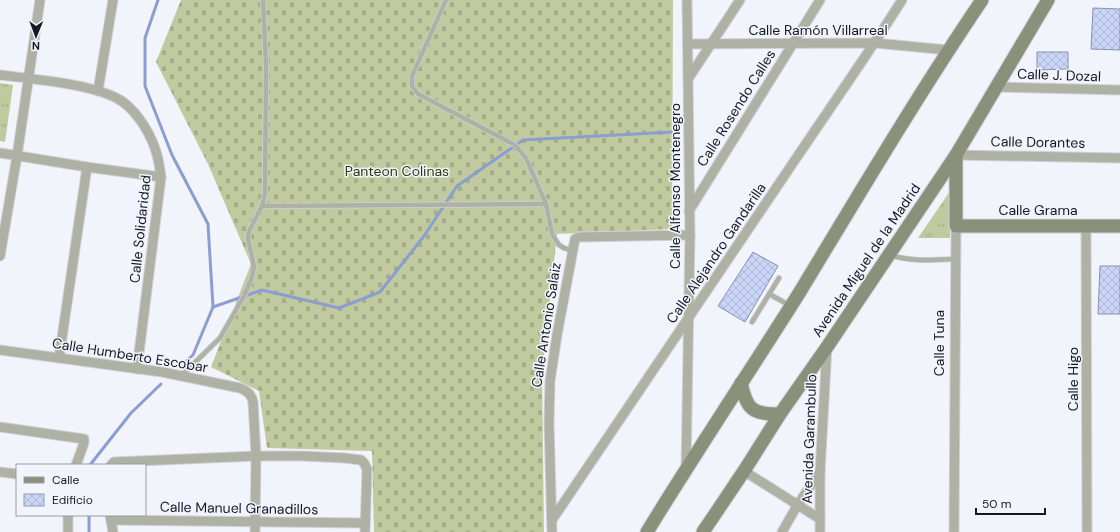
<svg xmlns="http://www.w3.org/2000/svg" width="1120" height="532" font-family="'DM Sans',sans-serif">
<defs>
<pattern id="grass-tufts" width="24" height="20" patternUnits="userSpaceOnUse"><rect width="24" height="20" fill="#c1ca9f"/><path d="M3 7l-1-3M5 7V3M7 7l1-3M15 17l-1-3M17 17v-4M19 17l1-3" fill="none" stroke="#a5ad89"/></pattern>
<pattern id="cemetery-stones" width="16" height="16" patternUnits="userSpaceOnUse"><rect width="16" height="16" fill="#c1ca9f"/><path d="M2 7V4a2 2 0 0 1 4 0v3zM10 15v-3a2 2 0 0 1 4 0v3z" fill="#a5ad89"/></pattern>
<pattern id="building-cross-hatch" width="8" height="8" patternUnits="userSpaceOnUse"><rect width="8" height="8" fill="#cad6f7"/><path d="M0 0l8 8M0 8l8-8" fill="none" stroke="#adb7d4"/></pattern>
</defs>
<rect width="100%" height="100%" fill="#f2f4fb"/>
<g fill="url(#grass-tufts)">
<polygon points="0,83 13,85 5,142 0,141"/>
<polygon points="950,191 950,238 918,238"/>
</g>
<polygon fill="url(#cemetery-stones)" points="181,0 673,0 672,229 557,234 542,373 544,532 374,532 372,451 267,448 259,391 211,367 251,264 208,164 156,62"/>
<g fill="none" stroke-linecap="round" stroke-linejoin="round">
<g stroke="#8b9dd1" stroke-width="3">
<polyline points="158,0 145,38 145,86 172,155 208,224 213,307 193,355 184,363"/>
<polyline points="213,307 262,290 339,308 380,292 424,236 457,186 523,140 672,132"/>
<polyline points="90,465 131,413 161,384"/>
<polyline points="89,532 89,515"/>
</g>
</g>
<g fill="url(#building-cross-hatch)" stroke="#8691ad">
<polygon points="1093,8 1120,9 1120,50 1091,49"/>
<polygon points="1037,52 1068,52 1068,69 1037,70"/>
<polygon points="753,252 778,266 745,322 718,306"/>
<polygon points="1100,266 1120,266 1120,314 1098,314"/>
</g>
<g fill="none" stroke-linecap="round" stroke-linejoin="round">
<g stroke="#cfd1d9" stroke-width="6">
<g id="lane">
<polyline points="446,0 412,76 412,86 418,94 515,145 526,158 546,204 552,234 559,245 564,248 573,251"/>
<polyline points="262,206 546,204"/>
<path d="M 890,255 C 912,262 934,260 956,259"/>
<polyline points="769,294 789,305"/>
<polyline points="752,322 779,278"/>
<polyline points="182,375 220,338 244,296 251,280 254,267 248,238 249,231 262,206 265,194 266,65 263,0"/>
</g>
</g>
<g stroke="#cfd1d9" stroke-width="11">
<g id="street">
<polyline points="688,44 875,43 948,50"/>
<path d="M 0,75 C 31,79 98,84 123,102 C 139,114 152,136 157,155 C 159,162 160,170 161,177 L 137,369"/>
<polyline points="688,79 740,0"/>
<polyline points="997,87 1120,90"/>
<polyline points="98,91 113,0"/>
<polyline points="0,153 87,167 161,177"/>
<polyline points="956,155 1120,158"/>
<polyline points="689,211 820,0"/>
<polyline points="1086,226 1087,532"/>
<polyline points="0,256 17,156 40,0"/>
<path d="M 0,350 L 162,372 L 240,388 C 248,391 252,395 253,402 L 256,456 L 255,532"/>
<polyline points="59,358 87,167"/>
<polyline points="0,427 84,439 84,443 76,465"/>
<polyline points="111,465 114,462 256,456 303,456 344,458 361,460 364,463 367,469 365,532"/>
<polyline points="686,469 690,235 687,0"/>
<polyline points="744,471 820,519"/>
<polyline points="0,472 17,474"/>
<polyline points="68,515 68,532"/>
<polyline points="110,515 113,532"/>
<polyline points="111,520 365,523"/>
<path d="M 552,520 C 634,400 716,279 797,157 C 832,105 868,54 902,0"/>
<polyline points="552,532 549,422 550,381 557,335 575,239 579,237 690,235"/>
<polyline points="782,532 798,504 820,472"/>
<polyline points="820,532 820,472 827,347"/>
<polyline points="954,532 956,226"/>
</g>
</g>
<g stroke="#cfd1d9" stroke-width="15">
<g id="secondary">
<polyline points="956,155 956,226 1120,226"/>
<path d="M 741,383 C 747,410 752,414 780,414"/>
<path d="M 647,532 C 696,452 748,374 798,295 C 858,196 917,96 982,0"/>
<polyline points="703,532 744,471 780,414 827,347 956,155 1048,0"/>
</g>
</g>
<use href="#lane" stroke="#aeb1a3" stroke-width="4.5"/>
<use href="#street" stroke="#aeb1a3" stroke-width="9"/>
<use href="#secondary" stroke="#8b907b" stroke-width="13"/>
</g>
<g text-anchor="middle" stroke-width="3" stroke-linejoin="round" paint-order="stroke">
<g font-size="14" fill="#151924" stroke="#f2f4fb">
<text x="818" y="35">Calle Ramón Villarreal</text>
<text transform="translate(1059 75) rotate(2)" y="5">Calle J. Dozal</text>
<text transform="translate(736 108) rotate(-58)" y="5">Calle Rosendo Calles</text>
<text transform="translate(1038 142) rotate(1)" y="5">Calle Dorantes</text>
<text transform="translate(675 186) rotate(-90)" y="5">Calle Alfonso Montenegro</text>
<text x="1038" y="215">Calle Grama</text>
<text transform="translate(140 229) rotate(-84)" y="5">Calle Solidaridad</text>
<text transform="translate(716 253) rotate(-56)" y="5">Calle Alejandro Gandarilla</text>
<text transform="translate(866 260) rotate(-56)" y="5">Avenida Miguel de la Madrid</text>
<text transform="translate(546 325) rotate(-81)" y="5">Calle Antonio Salaiz</text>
<text transform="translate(939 343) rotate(-90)" y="5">Calle Tuna</text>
<text transform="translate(130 355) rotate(9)" y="5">Calle Humberto Escobar</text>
<text transform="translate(1073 379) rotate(-90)" y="5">Calle Higo</text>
<text transform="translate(809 439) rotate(-88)" y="5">Avenida Garambullo</text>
<text transform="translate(239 508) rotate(1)" y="5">Calle Manuel Granadillos</text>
</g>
<g font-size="14" fill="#33390d" stroke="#f2f4fb">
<text x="397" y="176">Panteon Colinas</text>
</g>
</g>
<rect x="16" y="464" width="130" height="52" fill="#f2f4fb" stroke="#9a9ca5"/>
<rect x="24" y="477" width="20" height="6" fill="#8b907b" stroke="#9a9ca5"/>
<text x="52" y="484" font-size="12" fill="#151924">Calle</text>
<rect x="24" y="494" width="20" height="12" fill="url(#building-cross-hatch)" stroke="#9a9ca5"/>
<text x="52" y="504" font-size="12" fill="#151924">Edificio</text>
<g transform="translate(36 36) rotate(181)" stroke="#f2f4fb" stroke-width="3" paint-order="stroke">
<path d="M0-3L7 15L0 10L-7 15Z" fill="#151924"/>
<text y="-6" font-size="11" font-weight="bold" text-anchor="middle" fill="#151924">N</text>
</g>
<path d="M976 508v6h69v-6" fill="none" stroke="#151924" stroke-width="2"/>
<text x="982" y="508" font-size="12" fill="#151924" stroke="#f2f4fb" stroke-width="3" paint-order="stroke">50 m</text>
</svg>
